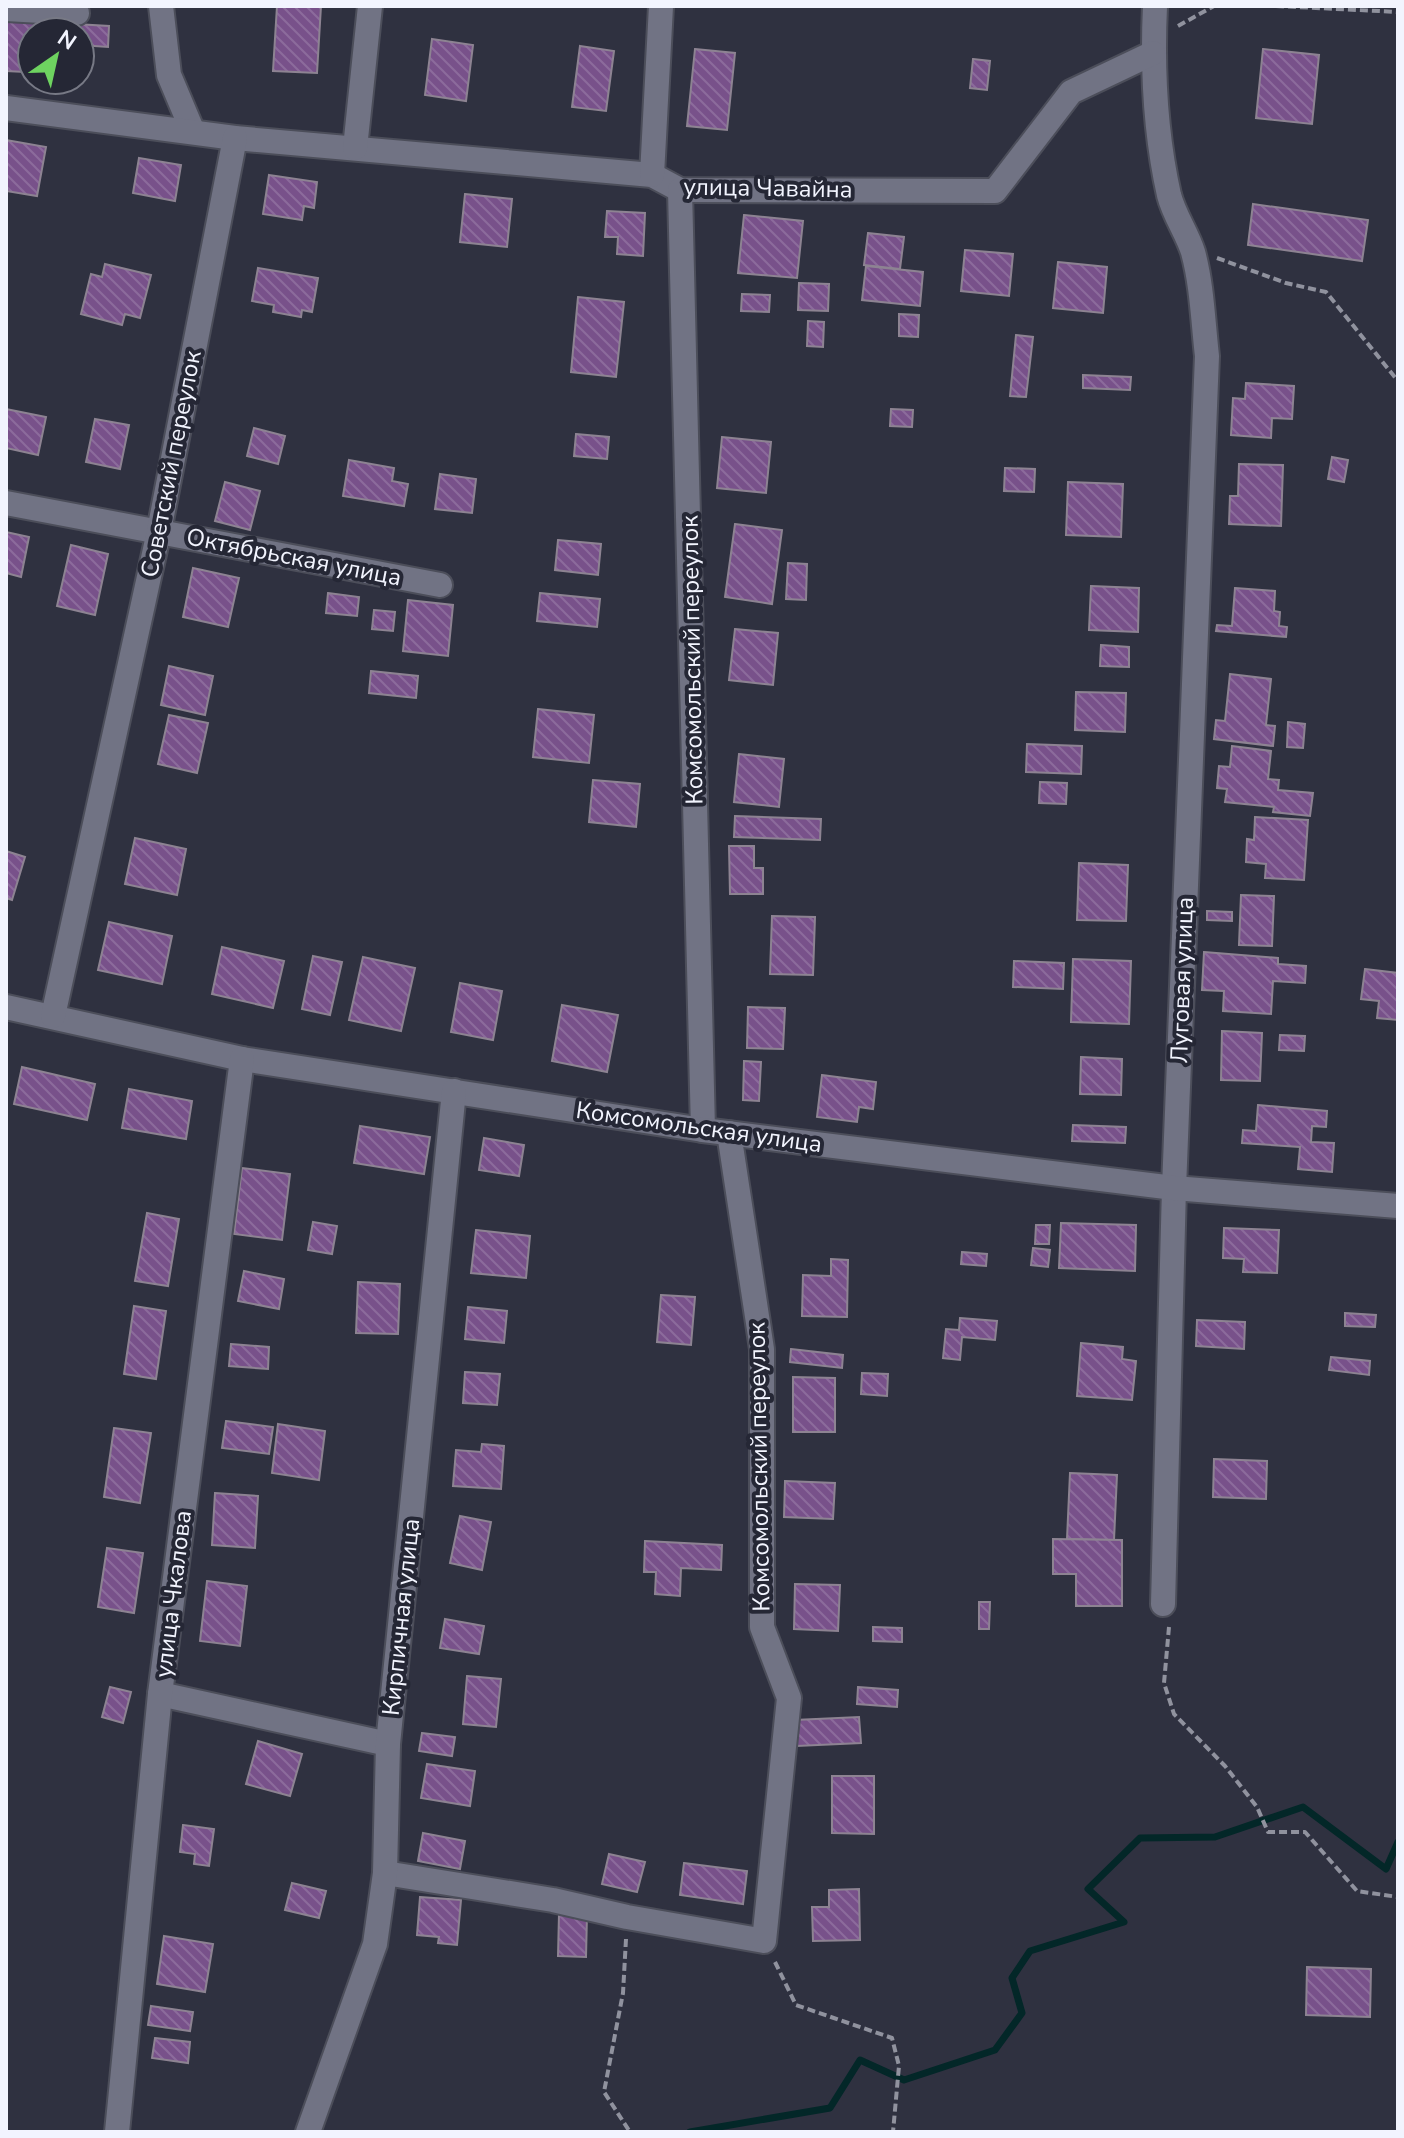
<svg xmlns="http://www.w3.org/2000/svg" width="1404" height="2138" font-family="'Nunito Sans',sans-serif">
<defs>
<pattern id="building-back-hatch" width="6" height="6" patternUnits="userSpaceOnUse" patternTransform="scale(2)"><rect width="6" height="6" fill="#78518a"/><path d="M-1 5l2 2M0 0l6 6M5-1l2 2" fill="none" stroke="#8c6b9c"/></pattern>
</defs>
<rect width="100%" height="100%" fill="#2f3140"/>
<g fill="none" stroke-linecap="round" stroke-linejoin="round">
<polyline stroke="#032728" stroke-width="7" points="690,2132 830,2108 860,2060 904,2080 995,2050 1022,2013 1012,1978 1030,1951 1124,1922 1088,1889 1140,1838 1215,1837 1303,1807 1386,1869 1398,1842"/>
</g>
<g fill="url(#building-back-hatch)" stroke="#8d8392" stroke-width="2">
<polygon points="277,6 321,6 317,73 273,71"/>
<polygon points="6,20 109,26 108,47 80,45 80,32 32,32 32,47 27,47 25,72 6,71"/>
<polygon points="432,39 473,45 466,101 425,95"/>
<polygon points="580,46 614,51 606,111 572,107"/>
<polygon points="695,49 735,53 727,130 687,126"/>
<polygon points="1263,49 1319,55 1312,124 1256,118"/>
<polygon points="973,59 990,61 987,90 970,88"/>
<polygon points="6,140 46,147 37,196 6,191"/>
<polygon points="139,158 181,165 175,201 133,193"/>
<polygon points="269,175 317,182 314,208 304,206 302,220 263,214"/>
<polygon points="465,194 512,199 507,247 460,242"/>
<polygon points="1253,204 1368,220 1362,261 1248,245"/>
<polygon points="607,211 645,213 643,256 617,254 618,237 605,237"/>
<polygon points="744,215 803,221 797,278 738,273"/>
<polygon points="868,233 904,237 900,269 864,265"/>
<polygon points="965,250 1013,254 1009,296 961,291"/>
<polygon points="1058,262 1107,267 1103,313 1053,308"/>
<polygon points="105,264 151,275 140,318 125,314 122,325 81,314 91,274 102,277"/>
<polygon points="866,266 923,272 920,306 862,300"/>
<polygon points="258,268 318,278 312,312 302,310 301,317 273,312 274,305 252,301"/>
<polygon points="799,283 829,284 828,311 798,310"/>
<polygon points="742,294 770,295 769,312 741,311"/>
<polygon points="578,297 624,302 616,377 571,372"/>
<polygon points="899,314 919,315 918,337 899,336"/>
<polygon points="808,321 824,322 823,347 807,346"/>
<polygon points="1016,335 1033,337 1026,397 1010,396"/>
<polygon points="1083,375 1131,377 1130,390 1083,388"/>
<polygon points="1246,383 1294,386 1292,419 1272,418 1271,438 1231,435 1233,398 1245,399"/>
<polygon points="6,409 46,417 38,455 6,448"/>
<polygon points="891,409 913,410 912,427 890,426"/>
<polygon points="95,419 129,425 120,469 86,462"/>
<polygon points="254,428 285,436 278,464 247,456"/>
<polygon points="576,434 609,437 607,459 574,456"/>
<polygon points="722,437 771,442 766,493 717,488"/>
<polygon points="1332,457 1348,460 1344,482 1328,479"/>
<polygon points="349,460 394,468 392,481 408,484 404,506 343,496"/>
<polygon points="1239,464 1283,465 1281,526 1229,524 1230,496 1238,496"/>
<polygon points="1005,468 1035,469 1034,492 1004,491"/>
<polygon points="440,474 476,479 472,513 435,509"/>
<polygon points="225,482 260,491 250,530 215,521"/>
<polygon points="1068,482 1123,484 1121,537 1066,535"/>
<polygon points="735,524 782,530 772,604 725,597"/>
<polygon points="6,532 29,537 21,577 6,573"/>
<polygon points="558,540 601,544 598,575 555,570"/>
<polygon points="71,545 108,554 95,615 57,606"/>
<polygon points="788,563 807,564 806,600 786,599"/>
<polygon points="193,568 239,578 228,627 183,617"/>
<polygon points="1091,586 1139,588 1138,632 1089,630"/>
<polygon points="1235,588 1275,591 1274,611 1280,612 1279,626 1287,627 1286,637 1216,631 1217,625 1232,626"/>
<polygon points="328,593 359,597 357,616 326,613"/>
<polygon points="540,593 600,599 597,627 537,621"/>
<polygon points="408,600 453,605 448,656 403,651"/>
<polygon points="374,610 395,612 393,631 372,629"/>
<polygon points="735,629 778,633 773,685 729,680"/>
<polygon points="1101,645 1129,647 1129,667 1100,666"/>
<polygon points="169,666 213,676 205,715 161,705"/>
<polygon points="371,671 418,676 416,698 369,693"/>
<polygon points="1230,674 1271,679 1266,725 1275,726 1273,746 1214,739 1216,720 1225,721"/>
<polygon points="1076,692 1126,693 1125,732 1075,730"/>
<polygon points="538,709 594,715 589,763 533,757"/>
<polygon points="169,715 208,723 197,773 158,764"/>
<polygon points="1288,722 1305,724 1303,748 1287,747"/>
<polygon points="1027,744 1082,746 1081,774 1026,772"/>
<polygon points="1232,746 1271,751 1268,779 1279,780 1278,790 1313,793 1310,816 1273,812 1274,807 1225,802 1227,789 1217,788 1219,766 1230,767"/>
<polygon points="739,754 784,759 779,807 734,802"/>
<polygon points="593,780 640,784 636,827 589,822"/>
<polygon points="1040,782 1067,783 1066,804 1039,803"/>
<polygon points="735,816 821,819 820,840 734,837"/>
<polygon points="1255,817 1308,820 1304,880 1265,878 1266,864 1246,862 1247,839 1254,840"/>
<polygon points="135,838 186,849 177,895 125,884"/>
<polygon points="729,846 754,846 754,868 763,868 763,894 730,894"/>
<polygon points="6,851 25,857 12,900 6,898"/>
<polygon points="1079,863 1128,865 1126,921 1077,920"/>
<polygon points="1241,895 1274,896 1272,946 1239,945"/>
<polygon points="1207,911 1232,912 1232,921 1207,920"/>
<polygon points="772,916 815,917 813,975 770,974"/>
<polygon points="109,922 172,936 162,984 98,970"/>
<polygon points="222,947 284,961 273,1008 212,994"/>
<polygon points="1204,952 1278,958 1278,964 1306,966 1305,983 1273,981 1271,1014 1223,1011 1224,991 1202,990"/>
<polygon points="313,956 342,962 330,1015 302,1009"/>
<polygon points="363,957 415,968 401,1031 349,1020"/>
<polygon points="1073,959 1131,961 1129,1024 1071,1022"/>
<polygon points="1014,961 1064,963 1063,989 1013,987"/>
<polygon points="1365,969 1398,973 1398,1020 1377,1018 1379,1001 1361,999"/>
<polygon points="460,983 502,991 493,1040 451,1032"/>
<polygon points="562,1005 618,1015 607,1072 552,1061"/>
<polygon points="748,1007 785,1008 783,1049 747,1048"/>
<polygon points="1222,1031 1262,1033 1260,1081 1221,1080"/>
<polygon points="1280,1035 1305,1036 1304,1051 1279,1050"/>
<polygon points="1081,1057 1122,1059 1121,1095 1080,1094"/>
<polygon points="744,1061 761,1062 759,1101 743,1100"/>
<polygon points="22,1067 95,1084 87,1120 14,1104"/>
<polygon points="822,1075 876,1082 873,1109 859,1107 857,1122 817,1117"/>
<polygon points="129,1089 192,1101 186,1139 122,1128"/>
<polygon points="1258,1105 1327,1111 1326,1127 1312,1126 1311,1142 1334,1143 1332,1172 1298,1169 1300,1147 1242,1143 1243,1130 1256,1131"/>
<polygon points="1073,1125 1126,1127 1125,1143 1072,1141"/>
<polygon points="360,1126 430,1137 424,1174 354,1163"/>
<polygon points="484,1138 524,1145 519,1176 479,1170"/>
<polygon points="242,1168 290,1174 282,1240 234,1234"/>
<polygon points="147,1213 179,1219 168,1286 135,1281"/>
<polygon points="313,1222 337,1226 332,1254 308,1250"/>
<polygon points="1061,1223 1136,1225 1135,1271 1059,1268"/>
<polygon points="1036,1225 1050,1225 1049,1244 1035,1244"/>
<polygon points="1224,1228 1279,1230 1277,1273 1243,1272 1244,1259 1223,1258"/>
<polygon points="476,1230 530,1236 526,1278 471,1273"/>
<polygon points="1033,1248 1050,1250 1048,1267 1031,1265"/>
<polygon points="962,1252 987,1254 986,1266 961,1264"/>
<polygon points="831,1259 848,1260 847,1317 802,1316 803,1275 831,1276"/>
<polygon points="244,1271 284,1279 279,1309 238,1301"/>
<polygon points="358,1282 400,1284 398,1334 356,1333"/>
<polygon points="661,1295 695,1297 691,1345 657,1342"/>
<polygon points="134,1306 166,1311 156,1379 124,1374"/>
<polygon points="468,1307 507,1311 504,1343 465,1339"/>
<polygon points="1345,1313 1376,1315 1375,1327 1345,1326"/>
<polygon points="960,1318 997,1321 995,1340 962,1337 960,1360 943,1358 946,1329 959,1330"/>
<polygon points="1197,1320 1245,1322 1244,1349 1196,1346"/>
<polygon points="1081,1343 1123,1347 1122,1359 1136,1361 1132,1400 1077,1396"/>
<polygon points="231,1344 269,1347 268,1369 229,1366"/>
<polygon points="791,1349 843,1355 842,1368 790,1362"/>
<polygon points="1331,1357 1370,1361 1369,1375 1329,1370"/>
<polygon points="465,1372 500,1374 497,1405 463,1403"/>
<polygon points="862,1373 888,1374 887,1396 861,1394"/>
<polygon points="793,1377 835,1378 835,1432 793,1432"/>
<polygon points="226,1421 273,1427 269,1454 222,1448"/>
<polygon points="278,1424 325,1431 319,1480 272,1473"/>
<polygon points="114,1428 151,1433 140,1503 104,1497"/>
<polygon points="482,1444 504,1446 501,1489 453,1486 456,1450 481,1452"/>
<polygon points="1214,1459 1267,1461 1266,1499 1213,1497"/>
<polygon points="1070,1473 1117,1475 1114,1540 1067,1539"/>
<polygon points="785,1481 835,1483 833,1519 784,1517"/>
<polygon points="215,1493 258,1496 255,1548 212,1545"/>
<polygon points="460,1516 491,1522 482,1570 450,1563"/>
<polygon points="1053,1539 1122,1540 1122,1606 1076,1606 1076,1574 1053,1574"/>
<polygon points="645,1541 722,1545 721,1570 681,1568 680,1596 655,1594 656,1572 644,1572"/>
<polygon points="107,1548 143,1553 134,1613 98,1607"/>
<polygon points="207,1581 247,1586 240,1646 200,1641"/>
<polygon points="795,1584 840,1585 838,1631 794,1629"/>
<polygon points="979,1602 990,1602 989,1629 979,1629"/>
<polygon points="445,1619 484,1626 479,1654 440,1648"/>
<polygon points="873,1627 902,1628 902,1642 873,1641"/>
<polygon points="467,1676 501,1679 496,1727 463,1724"/>
<polygon points="110,1687 131,1692 123,1723 102,1717"/>
<polygon points="858,1687 898,1690 897,1707 857,1704"/>
<polygon points="859,1717 861,1743 797,1746 795,1720"/>
<polygon points="422,1733 455,1737 452,1756 419,1751"/>
<polygon points="258,1741 302,1754 290,1796 246,1784"/>
<polygon points="427,1764 475,1771 470,1806 421,1798"/>
<polygon points="832,1776 874,1776 874,1834 832,1833"/>
<polygon points="183,1825 214,1829 209,1866 194,1864 195,1854 180,1852"/>
<polygon points="423,1833 465,1841 460,1869 418,1861"/>
<polygon points="609,1854 645,1862 637,1892 602,1884"/>
<polygon points="684,1863 747,1871 743,1904 680,1895"/>
<polygon points="292,1883 326,1891 319,1918 285,1910"/>
<polygon points="859,1889 860,1940 813,1941 812,1907 829,1907 829,1890"/>
<polygon points="420,1897 461,1900 457,1945 438,1943 439,1937 417,1935"/>
<polygon points="559,1914 587,1915 586,1957 558,1956"/>
<polygon points="164,1936 213,1944 205,1992 157,1984"/>
<polygon points="1307,1967 1371,1969 1370,2017 1306,2015"/>
<polygon points="151,2006 193,2012 190,2031 148,2025"/>
<polygon points="155,2038 190,2042 188,2063 152,2058"/>
</g>
<g fill="none" stroke-linecap="round" stroke-linejoin="round">
<g stroke="#4c4e5a" stroke-width="28">
<g id="minor">
<polyline points="161,6 169,75 193,132"/>
<path d="M 1155,6 C 1152,70 1155,132 1169,195 C 1174,215 1187,233 1193,252 C 1202,285 1203,321 1207,356 L 1174,1188 L 1163,1604"/>
<polyline points="6,9 77,13"/>
<polyline points="6,108 235,138 652,175 680,190 995,191 1071,92 1153,53"/>
<polyline points="355,148 370,6"/>
<polyline points="652,175 661,6"/>
<polyline points="680,190 703,1130"/>
<polyline points="6,503 440,585"/>
<polyline points="6,1007 242,1059 703,1130 1174,1188 1398,1206"/>
<polyline points="53,1016 159,531 235,138"/>
<polyline points="160,1694 388,1744"/>
<polyline points="385,1873 553,1900 627,1917 764,1941 789,1698 762,1627 762,1349 729,1133"/>
<polyline points="117,2132 160,1694 242,1059"/>
<polyline points="308,2132 375,1944 385,1873 388,1744 454,1091"/>
</g>
</g>
<g stroke="#90929e" stroke-width="4" stroke-dasharray="8 4" stroke-linecap="butt">
<polyline points="1276,6 1398,12"/>
<polyline points="1178,26 1214,6"/>
<polyline points="1217,258 1286,283 1326,292 1398,381"/>
<polyline points="1169,1627 1164,1683 1174,1714 1225,1766 1257,1807 1268,1832 1305,1832 1357,1891 1398,1897"/>
<polyline points="626,1939 623,1993 604,2092 630,2132"/>
<polyline points="775,1962 796,2005 892,2038 899,2066 893,2132"/>
</g>
<use href="#minor" stroke="#717384" stroke-width="24"/>
</g>
<g text-anchor="middle" stroke-width="8" stroke-linejoin="round" paint-order="stroke">
<g font-size="24" fill="#f2f4fe" stroke="#252735">
<text transform="translate(768 188) rotate(1)" y="8">улица Чавайна</text>
<text transform="translate(171 464) rotate(-79)" y="8">Советский переулок</text>
<text transform="translate(294 557) rotate(11)" y="8">Октябрьская улица</text>
<text transform="translate(692 660) rotate(-91)" y="8">Комсомольский переулок</text>
<text transform="translate(1182 980) rotate(-88)" y="8">Луговая улица</text>
<text transform="translate(699 1127) rotate(8)" y="8">Комсомольская улица</text>
<text transform="translate(759 1467) rotate(-91)" y="8">Комсомольский переулок</text>
<text transform="translate(173 1594) rotate(-83)" y="8">улица Чкалова</text>
<text transform="translate(401 1617) rotate(-84)" y="8">Кирпичная улица</text>
</g>
</g>
<rect width="1404" height="2138" fill="none" stroke="#f2f4fe" stroke-width="16"/>
<g transform="translate(56 56) rotate(34)"><circle r="38" fill="#252735" stroke="#777985" stroke-width="2"/>
<path d="M0-6L14 30L0 20L-14 30Z" fill="#6ed360"/>
<text y="-12" font-size="22" font-weight="bold" text-anchor="middle" fill="#f2f4fe">N</text>
</g>
</svg>
